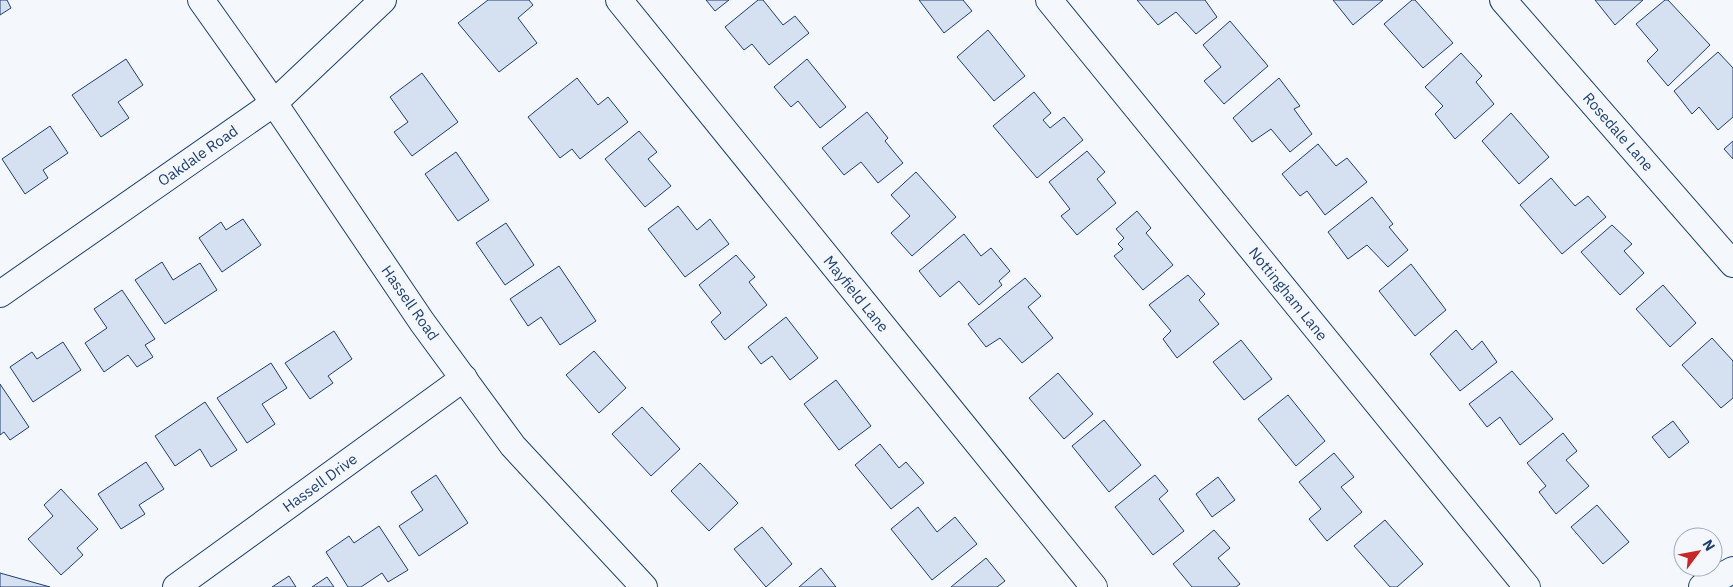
<svg xmlns="http://www.w3.org/2000/svg" width="1733" height="587" font-family="'IBM Plex Sans',sans-serif">
<rect width="100%" height="100%" fill="#f4f7fb"/>
<g fill="#d5e0f0" stroke="#1d3f73">
<polygon points="0,0 7,0 11,8 0,15"/>
<polygon points="488,0 529,0 533,5 518,18 537,43 499,72 458,23"/>
<polygon points="706,0 729,0 715,11"/>
<polygon points="758,0 763,0 783,25 795,16 809,33 769,65 752,44 744,50 725,27"/>
<polygon points="919,0 963,0 972,11 944,33"/>
<polygon points="1137,0 1205,0 1217,17 1196,34 1176,12 1158,25"/>
<polygon points="1333,0 1383,0 1353,25"/>
<polygon points="1412,0 1415,0 1453,43 1423,68 1384,24"/>
<polygon points="1595,0 1643,0 1615,25"/>
<polygon points="1665,0 1668,0 1710,45 1668,86 1647,61 1658,50 1636,24"/>
<polygon points="1230,21 1268,66 1224,104 1204,81 1221,67 1203,45"/>
<polygon points="988,30 1025,76 994,101 957,57"/>
<polygon points="1718,52 1733,68 1733,117 1718,130 1699,107 1692,114 1674,91"/>
<polygon points="1461,53 1482,76 1476,82 1494,104 1455,139 1435,114 1443,106 1425,87"/>
<polygon points="126,59 143,85 118,102 129,118 101,137 72,95"/>
<polygon points="807,59 846,107 820,128 798,101 791,107 774,87"/>
<polygon points="422,73 458,122 412,156 394,132 408,122 390,97"/>
<polygon points="577,78 598,105 608,97 628,122 580,159 572,149 560,158 528,117"/>
<polygon points="1279,78 1300,106 1294,109 1312,134 1290,152 1271,129 1252,142 1233,118"/>
<polygon points="1034,92 1051,113 1043,120 1050,128 1064,117 1083,140 1037,178 993,126"/>
<polygon points="867,112 888,138 885,141 903,163 878,183 861,162 844,175 822,148"/>
<polygon points="1511,113 1549,157 1519,184 1482,141"/>
<polygon points="50,126 68,153 43,170 48,178 25,194 2,159"/>
<polygon points="639,131 657,152 648,159 671,186 645,207 605,159"/>
<polygon points="1733,141 1733,159 1724,149"/>
<polygon points="1318,144 1336,166 1347,158 1367,182 1325,215 1307,191 1300,196 1282,174"/>
<polygon points="1087,151 1105,172 1097,179 1116,203 1077,235 1061,216 1070,209 1049,182"/>
<polygon points="456,152 489,200 458,221 425,174"/>
<polygon points="916,172 956,217 912,256 891,233 910,216 891,195"/>
<polygon points="1551,178 1575,206 1588,196 1606,217 1562,254 1520,205"/>
<polygon points="1372,197 1393,224 1389,227 1408,250 1388,267 1367,245 1348,259 1328,232"/>
<polygon points="678,206 697,230 710,219 729,244 685,277 648,229"/>
<polygon points="1137,211 1151,228 1146,233 1173,265 1143,290 1114,256 1123,249 1118,244 1124,238 1116,229"/>
<polygon points="243,219 261,245 222,272 199,238 221,222 226,230"/>
<polygon points="506,223 534,265 505,285 476,243"/>
<polygon points="1612,225 1632,244 1624,251 1644,273 1620,295 1581,252"/>
<polygon points="964,234 981,256 991,248 1010,271 999,281 1002,285 979,305 959,281 940,297 919,271"/>
<polygon points="736,255 755,277 749,282 767,305 725,340 711,322 721,313 699,285"/>
<polygon points="162,262 173,280 200,263 217,290 165,324 135,280"/>
<polygon points="1411,264 1446,310 1415,336 1379,291"/>
<polygon points="559,266 596,321 560,345 541,317 528,326 510,299"/>
<polygon points="1188,275 1205,294 1199,300 1219,324 1177,358 1163,339 1171,331 1149,305"/>
<polygon points="1025,278 1041,296 1028,307 1053,338 1022,363 1000,338 986,347 968,324"/>
<polygon points="1663,285 1696,323 1670,347 1636,309"/>
<polygon points="122,290 155,339 145,345 153,357 137,367 128,355 104,372 85,343 107,328 94,309"/>
<polygon points="786,317 818,358 790,380 772,356 761,364 748,347"/>
<polygon points="1456,330 1472,350 1482,341 1497,362 1460,391 1430,354"/>
<polygon points="334,331 352,359 328,376 333,383 310,399 285,363"/>
<polygon points="1712,338 1733,361 1733,398 1721,408 1682,365"/>
<polygon points="1241,340 1272,379 1244,400 1213,362"/>
<polygon points="63,342 81,370 33,402 10,367 32,352 37,359"/>
<polygon points="594,351 626,388 599,413 566,375"/>
<polygon points="271,363 287,388 262,404 275,424 247,443 217,398"/>
<polygon points="1512,371 1553,419 1520,445 1500,417 1487,427 1469,404"/>
<polygon points="1058,373 1093,414 1064,439 1029,398"/>
<polygon points="836,380 871,426 839,450 804,404"/>
<polygon points="0,384 29,427 10,440 4,432 0,435"/>
<polygon points="1288,395 1325,441 1296,466 1258,419"/>
<polygon points="205,402 237,450 211,467 200,449 175,466 155,436"/>
<polygon points="642,407 680,449 651,476 612,434"/>
<polygon points="1104,420 1141,465 1109,492 1072,446"/>
<polygon points="1673,421 1689,442 1669,458 1652,437"/>
<polygon points="1563,433 1577,451 1566,460 1589,486 1556,514 1539,492 1546,486 1527,463"/>
<polygon points="880,444 899,468 906,462 924,483 891,509 855,465"/>
<polygon points="1334,453 1354,477 1341,487 1362,512 1327,541 1309,519 1321,509 1299,482"/>
<polygon points="146,462 164,489 139,505 145,514 121,529 98,494"/>
<polygon points="700,463 738,503 709,531 671,491"/>
<polygon points="436,475 468,523 419,556 399,526 423,510 411,492"/>
<polygon points="1155,475 1168,491 1159,499 1184,531 1153,555 1115,507"/>
<polygon points="1218,477 1235,500 1212,517 1196,494"/>
<polygon points="61,489 98,529 77,548 83,555 61,575 28,539 53,516 44,505"/>
<polygon points="1597,505 1629,542 1603,564 1571,527"/>
<polygon points="918,507 937,532 955,517 977,544 932,580 891,529"/>
<polygon points="1385,520 1423,564 1397,587 1390,587 1354,546"/>
<polygon points="379,526 408,570 388,582 382,573 361,587 348,587 326,552 349,536 354,543"/>
<polygon points="762,527 792,564 766,587 734,549"/>
<polygon points="1214,530 1230,548 1218,558 1240,584 1236,587 1192,587 1173,564"/>
<polygon points="986,558 1005,581 997,587 951,587"/>
<polygon points="821,568 836,587 799,587"/>
<polygon points="0,573 50,587 0,587"/>
<polygon points="289,576 296,587 272,587"/>
<polygon points="327,577 334,587 312,587"/>
</g>
<g fill="none" stroke-linecap="round" stroke-linejoin="round">
<g stroke="#1d3f73" stroke-width="28">
<g id="minor">
<polyline points="201,0 274,103 422,322 513,446 644,587"/>
<polyline points="619,0 1094,587"/>
<polyline points="1049,0 1527,587"/>
<polyline points="1503,0 1733,264"/>
<polyline points="0,294 274,103 383,0"/>
<polyline points="176,587 464,378"/>
<polyline points="1702,587 1733,570"/>
</g>
</g>
<use href="#minor" stroke="#f4f7fb" stroke-width="26"/>
</g>
<g text-anchor="middle" stroke-width="4" stroke-linejoin="round" paint-order="stroke">
<g font-size="15" fill="#1d3f73" stroke="#f4f7fb">
<text transform="translate(1618 132) rotate(49)" y="5">Rosedale Lane</text>
<text transform="translate(198 156) rotate(-35)" y="5">Oakdale Road</text>
<text transform="translate(856 294) rotate(51)" y="5">Mayfield Lane</text>
<text transform="translate(1288 294) rotate(51)" y="5">Nottingham Lane</text>
<text transform="translate(410 303) rotate(55)" y="5">Hassell Road</text>
<text transform="translate(320 483) rotate(-36)" y="5">Hassell Drive</text>
</g>
</g>
<g transform="translate(1698 552) rotate(58)"><circle r="24" fill="#f4f7fb" stroke="#9eadc5"/>
<path d="M0-4L9 19L0 12L-9 19Z" fill="#c62828"/>
<text y="-8" font-size="14" font-weight="bold" text-anchor="middle" fill="#1d3f73">N</text>
</g>
</svg>
